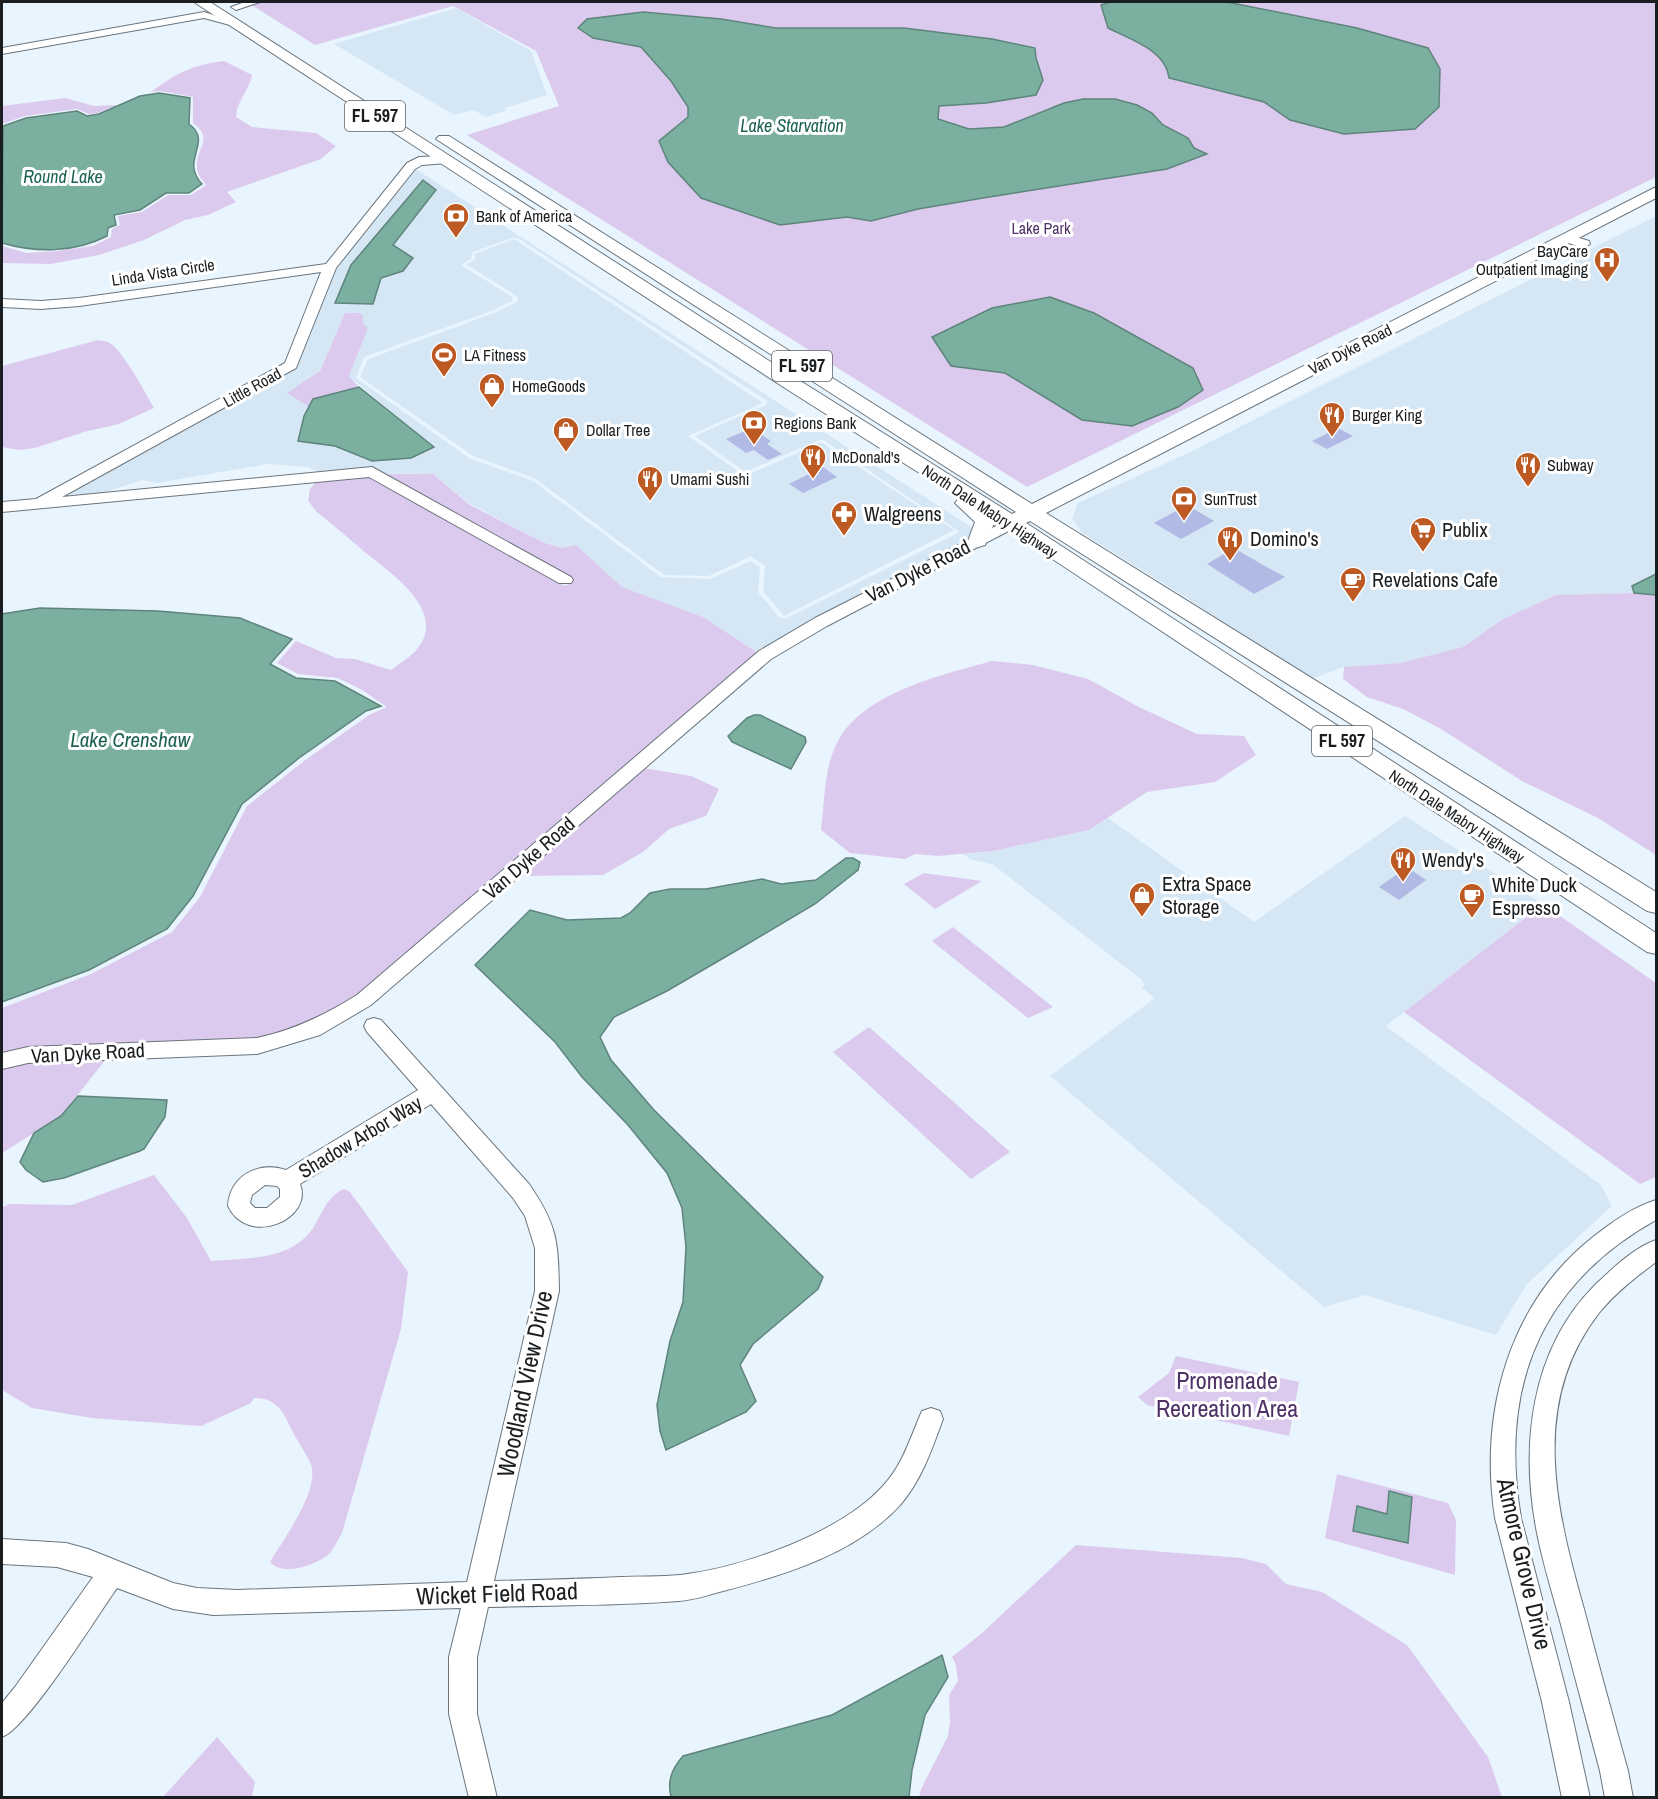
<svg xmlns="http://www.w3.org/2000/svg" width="1658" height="1799" font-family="'Archivo Narrow',sans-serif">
<rect width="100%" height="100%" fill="#e9f5fe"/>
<g fill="#d5e7f4" fill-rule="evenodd">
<polygon points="456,8 531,51 547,95 505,108 507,110 486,117 474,110 454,115 334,44"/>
<path d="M 414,168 L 976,530 L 972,538 L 820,616 L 758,653 L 703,617 L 622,587 L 576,545 L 562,548 L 545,543 L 470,504 L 433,474 L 321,473 L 308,467 L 268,464 L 157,483 L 142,480 L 97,495 L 65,494 L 146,452 L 297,365 L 334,269 ZM 423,181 L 436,191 L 392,245 L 412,258 L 403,271 L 381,278 L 351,265 ZM 512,238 L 518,238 L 767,401 L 766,405 L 695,436 L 745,472 L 822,439 L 960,532 L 785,619 L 779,617 L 758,592 L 760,567 L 750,561 L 711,579 L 661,577 L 533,481 L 469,458 L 356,378 L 364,357 L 491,311 L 512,301 L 513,297 L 461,265 L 471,259 L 473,252 ZM 345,313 L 368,328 L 349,376 L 433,447 L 411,458 L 372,461 L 335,446 L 299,441 L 309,407 L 288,393 L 320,371 Z"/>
<polygon points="1656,216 1656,574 1632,586 1634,593 1556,595 1503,619 1463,647 1400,663 1344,667 1306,681 1187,598 1082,533 1072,519 1078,503 1188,453"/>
<polygon points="514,239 763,403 688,436 745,476 821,442 954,530 784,616 763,591 765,566 751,556 709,576 664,575 536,479 473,456 360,377 368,359 494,313 517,302 518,297 466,264 475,260 475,254"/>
<polygon points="1405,816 1543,904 1386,1026 1601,1185 1612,1206 1527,1284 1496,1335 1365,1295 1324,1307 1050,1076 1155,998 1142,988 1144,985 1142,980 992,864 972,860 963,854 993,851 1089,830 1108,818 1254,922"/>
</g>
<g fill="#dccaee">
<polygon points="247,2 1656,2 1656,177 1027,487 467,135 559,106 536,51 453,6 315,45"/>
<path d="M 224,61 L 252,75 C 249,91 237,100 236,117 L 252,127 L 316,133 L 336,146 L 321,159 L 227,192 L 236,202 L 208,215 L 185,220 L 144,240 L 99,255 L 51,264 L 2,263 L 2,246 L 27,253 L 57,251 L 93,246 L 111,237 L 112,229 L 120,225 L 118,216 L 142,212 L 168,195 L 191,195 L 206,185 C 202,179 197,175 197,168 C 195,148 215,139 193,123 L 193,97 L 160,91 L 151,92 C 176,73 192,65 224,61 Z"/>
<polygon points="65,98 94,106 118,105 98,113 89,114 77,109 25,116 2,124 2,106"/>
<polygon points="345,313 360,313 363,316 363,324 368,328 349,376 359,387 313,399 309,407 287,393 320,371"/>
<path d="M 98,340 C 101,341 105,341 108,342 C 121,347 147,395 154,408 L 119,424 L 84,432 L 35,448 L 19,450 L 2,447 L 2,366 Z"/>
<path d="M 385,474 L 433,474 L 470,505 L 545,543 L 562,548 L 576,545 L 622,587 L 703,617 L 758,653 L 358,996 L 321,1020 L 256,1040 L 29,1048 L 2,1054 L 2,1008 L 91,974 L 172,932 L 200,897 L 247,806 L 304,761 L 369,715 L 387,707 L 362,690 L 338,678 L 298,674 L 277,663 L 296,641 L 336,658 L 355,659 L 391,670 C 400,663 414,655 420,645 C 444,609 391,573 367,554 C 351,540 334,526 317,512 L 308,501 L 310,489 L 317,481 L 370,476 L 565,586 L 574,581 Z"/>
<polygon points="1634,593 1656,595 1656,855 1598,818 1522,781 1441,729 1403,709 1367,697 1343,679 1344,667 1400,663 1463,647 1503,619 1556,595"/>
<path d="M 992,661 L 1033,665 L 1088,679 L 1139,707 L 1197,734 L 1244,736 L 1256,755 L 1215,782 L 1147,792 L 1089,830 L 993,851 L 938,856 L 915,854 L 905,859 L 850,853 L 821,830 C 825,801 823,773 836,745 C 860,693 942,675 992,661 Z"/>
<polygon points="643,768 691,776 719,789 706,816 669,829 643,852 603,875 518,876"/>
<polygon points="924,873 982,881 935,909 904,884"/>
<polygon points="1543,904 1656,983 1656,1177 1640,1184 1404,1012"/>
<polygon points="953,927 1053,1007 1028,1018 932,941"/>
<polygon points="869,1027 1010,1152 971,1179 833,1052"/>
<polygon points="106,1059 61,1116 2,1153 2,1067 28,1062"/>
<path d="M 154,1175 L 187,1218 L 211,1261 C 246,1258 291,1261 313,1228 C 322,1214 328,1195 344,1189 L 350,1192 L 408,1272 L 401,1329 L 342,1533 C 338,1539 334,1549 329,1554 C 316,1565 283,1577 270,1562 C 283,1540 320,1490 311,1465 C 306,1452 296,1440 291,1428 C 282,1410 276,1398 254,1398 L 251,1403 L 201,1426 L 92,1418 L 32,1408 L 2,1390 L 2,1207 L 10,1204 L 72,1205 Z"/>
<polygon points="1176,1356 1299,1382 1289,1436 1147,1405 1138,1397 1169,1373"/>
<polygon points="1337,1474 1448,1503 1456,1520 1455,1575 1325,1538"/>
<polygon points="1076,1545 1242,1558 1266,1564 1286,1584 1322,1592 1407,1645 1488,1757 1502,1797 919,1797 921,1789 948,1736 950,1722 949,1695 958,1681 956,1665 952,1657 982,1633"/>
<polygon points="217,1737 255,1782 252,1797 163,1797"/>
</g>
<g fill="#7bb0a1" stroke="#5e847b" stroke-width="1.5">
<path d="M 1110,2 L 1227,2 L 1357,28 L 1428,48 L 1440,69 L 1439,107 L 1415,129 L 1344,134 L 1290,120 L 1264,102 L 1169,78 C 1166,50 1131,40 1108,28 L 1101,5 Z"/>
<polygon points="643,12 721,19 776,28 904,28 992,39 1035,48 1036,58 1043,80 1036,95 986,103 939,106 938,119 969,129 1004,127 1064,103 1083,99 1115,99 1137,105 1152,113 1163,125 1188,138 1194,148 1207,154 1167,169 983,198 918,209 871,221 847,217 780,225 701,198 668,162 659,141 688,117 688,107 671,81 641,47 593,38 578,28 587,19"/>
<path d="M 159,93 L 190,98 L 189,124 C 214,142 179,160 202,184 L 189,193 L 166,193 L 140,210 L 114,215 L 116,225 L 108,228 L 107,236 C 74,253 36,253 2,243 L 3,126 L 26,118 L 77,111 L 87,116 L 99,114 L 140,96 Z"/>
<polygon points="423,180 436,190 393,245 413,258 403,271 381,278 373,304 335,303 351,265"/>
<polygon points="1050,297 1094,313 1193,368 1203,390 1178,407 1132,426 1082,420 1005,373 951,366 932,337 992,308"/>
<polygon points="359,387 434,447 411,458 372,461 335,446 298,441 304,416 313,399"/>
<polygon points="1656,574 1656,595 1634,593 1632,586"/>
<polygon points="40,608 158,611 240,618 292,639 270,664 296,678 335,681 381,706 366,711 299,758 242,804 193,896 167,929 89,970 2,1002 2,614"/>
<polygon points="754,715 760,715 805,737 806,742 791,769 732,742 728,736 747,718"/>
<polygon points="846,858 853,858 860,862 858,870 815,904 744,946 667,991 614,1017 600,1037 611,1060 654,1110 823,1277 818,1289 753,1344 740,1365 756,1401 746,1412 666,1450 660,1431 657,1405 670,1341 683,1302 686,1247 682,1208 667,1173 628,1125 582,1077 555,1042 475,965 530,910 567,920 621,918 630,913 650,893 670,889 706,889 762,879 781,884 816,880"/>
<polygon points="78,1096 167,1100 165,1117 144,1149 140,1151 64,1178 43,1182 26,1170 20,1162 34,1133 61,1116"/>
<polygon points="1389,1491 1412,1497 1408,1543 1353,1531 1357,1506 1387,1514"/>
<path d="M 942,1655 L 948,1677 L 925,1715 L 912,1770 L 909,1797 L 671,1797 C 667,1780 672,1769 683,1756 L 832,1715 Z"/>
</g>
<g fill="#b0bae4">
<polygon points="752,428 771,441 767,444 782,454 768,460 754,450 746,453 726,439"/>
<polygon points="1338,428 1353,436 1327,449 1312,441"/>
<polygon points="823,467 837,477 803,493 789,484"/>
<polygon points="1187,505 1214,521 1181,539 1154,523"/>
<polygon points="1234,548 1263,565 1285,577 1254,594 1207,564"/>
<polygon points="1407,867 1426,880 1399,900 1379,887"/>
</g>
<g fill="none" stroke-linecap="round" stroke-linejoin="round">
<g stroke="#6b757d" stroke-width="2">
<g id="minor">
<polygon points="245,2 260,2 236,10 231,7"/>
<polygon points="204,12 235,22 230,25 204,18 2,54 2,48"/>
<polygon points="443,156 447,157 447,163 422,165 415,169 336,268 296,368 62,497 372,467 571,577 573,580 571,583 559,583 369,477 2,512 2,502 36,499 285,363 321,272 79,306 41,309 2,307 2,299 41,301 79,298 326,264 407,163 419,157"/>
<polygon points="1567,234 1589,241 1590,244 1584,248 1562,241 1561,238"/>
<path d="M 1012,518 L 1020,523 L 1018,526 L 827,626 L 771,659 L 371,1005 L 320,1035 L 257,1054 L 28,1063 L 2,1069 L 2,1053 L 28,1047 L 257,1038 C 294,1030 325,1015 357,995 L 759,651 L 815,618 Z"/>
<path d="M 374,1018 L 381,1020 L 529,1184 C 558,1226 558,1242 559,1291 L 494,1581 C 536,1580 579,1579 621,1577 C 641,1576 661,1577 680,1575 C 742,1568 840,1533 882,1487 C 903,1465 910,1438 922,1411 L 931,1408 L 940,1411 L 943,1419 C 932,1449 922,1479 901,1504 C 857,1553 785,1575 723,1591 C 709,1595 693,1600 679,1601 C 615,1606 551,1605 488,1607 L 477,1657 L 477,1714 L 497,1798 L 469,1798 L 449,1714 L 449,1657 L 461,1608 L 213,1615 L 173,1609 L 117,1588 C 97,1616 28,1728 2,1737 L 2,1703 L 15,1687 L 93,1577 L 57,1567 L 2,1564 L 2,1539 L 66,1543 L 88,1549 L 173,1583 L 197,1588 L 237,1590 L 467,1582 L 535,1291 L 535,1248 L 525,1216 L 513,1198 L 431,1104 L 300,1184 C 314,1219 248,1248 228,1206 C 230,1175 259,1161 286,1170 L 418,1090 L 367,1032 L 364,1026 L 367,1020 ZM 265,1185 L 277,1186 L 280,1189 L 280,1197 L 267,1208 L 255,1208 L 250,1203 L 252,1195 Z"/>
<path d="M 1656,1200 L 1656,1220 C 1540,1285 1499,1387 1521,1518 L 1569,1702 L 1590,1798 L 1562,1798 L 1542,1702 L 1495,1518 C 1479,1414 1508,1304 1593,1237 C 1612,1222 1633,1207 1656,1200 Z"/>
<path d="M 1656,1240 L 1656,1262 C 1636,1277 1615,1293 1599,1313 C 1529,1403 1556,1510 1584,1609 C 1598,1663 1613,1717 1628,1771 L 1633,1798 L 1605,1798 L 1600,1771 C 1587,1721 1573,1671 1560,1621 C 1552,1592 1543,1563 1537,1533 C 1520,1447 1530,1351 1594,1286 C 1612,1269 1633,1248 1656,1240 Z"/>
</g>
</g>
<g stroke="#6b757d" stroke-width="2">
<polygon id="major" points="194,2 210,2 802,382 1012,514 1016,512 436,139 439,136 449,136 1032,504 1656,187 1656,198 1046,513 1656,892 1656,913 1647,911 1030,521 1026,523 1656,933 1656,954 1647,952 995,521 985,545 978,547 971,545 968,541 975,522 955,503 959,498 788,390"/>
</g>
<use href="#minor" fill="#fff" fill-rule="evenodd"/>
<use href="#major" fill="#fff" fill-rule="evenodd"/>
</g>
<defs>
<g id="bank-pin" transform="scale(1.35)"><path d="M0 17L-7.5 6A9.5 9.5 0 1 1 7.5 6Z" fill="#bd5922" stroke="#fff"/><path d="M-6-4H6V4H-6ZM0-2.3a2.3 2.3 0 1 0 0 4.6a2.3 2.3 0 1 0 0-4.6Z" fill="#fff"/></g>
<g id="hospital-pin" transform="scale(1.35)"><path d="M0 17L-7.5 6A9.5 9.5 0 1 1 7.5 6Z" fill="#bd5922" stroke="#fff"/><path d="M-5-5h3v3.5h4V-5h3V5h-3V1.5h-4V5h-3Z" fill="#fff"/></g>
<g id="stadium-pin" transform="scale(1.35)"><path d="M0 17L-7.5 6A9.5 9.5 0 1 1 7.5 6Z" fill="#bd5922" stroke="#fff"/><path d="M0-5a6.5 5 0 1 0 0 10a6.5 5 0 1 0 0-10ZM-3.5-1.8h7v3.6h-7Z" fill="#fff"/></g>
<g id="shop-pin" transform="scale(1.35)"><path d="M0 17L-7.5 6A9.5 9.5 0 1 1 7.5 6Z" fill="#bd5922" stroke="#fff"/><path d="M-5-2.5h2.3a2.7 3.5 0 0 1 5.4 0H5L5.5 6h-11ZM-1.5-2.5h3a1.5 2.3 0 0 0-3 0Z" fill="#fff"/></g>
<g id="restaurant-pin" transform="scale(1.35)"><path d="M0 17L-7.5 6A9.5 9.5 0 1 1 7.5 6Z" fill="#bd5922" stroke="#fff"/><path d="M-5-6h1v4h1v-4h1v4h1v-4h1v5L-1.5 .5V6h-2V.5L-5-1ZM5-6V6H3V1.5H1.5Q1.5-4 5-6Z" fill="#fff"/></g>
<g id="pharmacy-pin" transform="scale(1.35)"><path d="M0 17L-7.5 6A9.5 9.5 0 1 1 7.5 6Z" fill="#bd5922" stroke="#fff"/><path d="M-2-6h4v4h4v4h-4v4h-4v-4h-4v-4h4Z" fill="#fff"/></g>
<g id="supermarket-pin" transform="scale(1.35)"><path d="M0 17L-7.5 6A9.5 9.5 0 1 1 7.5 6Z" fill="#bd5922" stroke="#fff"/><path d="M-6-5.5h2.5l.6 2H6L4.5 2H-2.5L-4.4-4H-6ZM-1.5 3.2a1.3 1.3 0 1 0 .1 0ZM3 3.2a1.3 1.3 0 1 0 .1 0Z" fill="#fff"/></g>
<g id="cafe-pin" transform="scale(1.35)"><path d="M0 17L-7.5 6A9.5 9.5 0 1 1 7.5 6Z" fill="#bd5922" stroke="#fff"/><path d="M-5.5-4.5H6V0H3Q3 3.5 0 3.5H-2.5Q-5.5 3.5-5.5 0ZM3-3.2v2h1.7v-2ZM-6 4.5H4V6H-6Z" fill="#fff"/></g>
</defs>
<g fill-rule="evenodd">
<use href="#bank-pin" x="456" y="216"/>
<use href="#hospital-pin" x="1607" y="260"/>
<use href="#stadium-pin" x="444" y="355"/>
<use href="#shop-pin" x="492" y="386"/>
<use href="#restaurant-pin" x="1332" y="415"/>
<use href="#bank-pin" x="754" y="423"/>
<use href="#shop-pin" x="566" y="430"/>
<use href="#restaurant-pin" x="813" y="457"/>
<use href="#restaurant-pin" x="1528" y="465"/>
<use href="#restaurant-pin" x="650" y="479"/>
<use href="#bank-pin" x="1184" y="499"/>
<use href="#pharmacy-pin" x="844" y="514"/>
<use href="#supermarket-pin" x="1423" y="530"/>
<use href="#restaurant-pin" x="1230" y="539"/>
<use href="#cafe-pin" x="1353" y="580"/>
<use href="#restaurant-pin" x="1403" y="860"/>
<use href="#shop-pin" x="1142" y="895"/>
<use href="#cafe-pin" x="1472" y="896"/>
</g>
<g text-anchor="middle" stroke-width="6" stroke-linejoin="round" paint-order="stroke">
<g font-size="16" fill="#1a1e21" stroke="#fff" text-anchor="start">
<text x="476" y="222">Bank of America</text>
<text x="1588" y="257" text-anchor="end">BayCare<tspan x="1588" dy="18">Outpatient Imaging</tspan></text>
<text x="464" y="361">LA Fitness</text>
<text x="512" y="392">HomeGoods</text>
<text x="1352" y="421">Burger King</text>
<text x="774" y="429">Regions Bank</text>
<text x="586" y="436">Dollar Tree</text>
<text x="832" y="463">McDonald's</text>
<text x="1547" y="471">Subway</text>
<text x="670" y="485">Umami Sushi</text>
<text x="1204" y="505">SunTrust</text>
</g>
<g font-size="16" fill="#4e3266" stroke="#fff">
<text x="1041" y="234">Lake Park</text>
</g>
<g font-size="16" fill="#1a1e21" stroke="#fff">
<text transform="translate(163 272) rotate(-9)" y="6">Linda Vista Circle</text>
<text transform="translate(1350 349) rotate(-27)" y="6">Van Dyke Road</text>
<text transform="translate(252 387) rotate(-29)" y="6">Little Road</text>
<text transform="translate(990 511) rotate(33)" y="6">North Dale Mabry Highway</text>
<text transform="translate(1457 816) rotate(33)" y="6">North Dale Mabry Highway</text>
</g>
<g fill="#fff" stroke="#5f6264" stroke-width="1.5">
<rect x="345" y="101" width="60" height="30" rx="4.5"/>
<rect x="772" y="351" width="60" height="30" rx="4.5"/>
<rect x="1312" y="726" width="60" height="30" rx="4.5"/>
</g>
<g font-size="18" font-weight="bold" fill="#1a1e21">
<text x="375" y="122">FL 597</text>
<text x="802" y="372">FL 597</text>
<text x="1342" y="747">FL 597</text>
</g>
<g font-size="18" font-style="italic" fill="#1d6253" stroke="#fff">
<text x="792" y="132">Lake Starvation</text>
<text x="63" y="183">Round Lake</text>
</g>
<g font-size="20" fill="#1a1e21" stroke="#fff" text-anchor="start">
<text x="864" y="521">Walgreens</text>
<text x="1442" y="537">Publix</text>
<text x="1250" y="546">Domino's</text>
<text x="1372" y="587">Revelations Cafe</text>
<text x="1422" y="867">Wendy's</text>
<text x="1162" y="891">Extra Space<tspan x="1162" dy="23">Storage</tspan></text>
<text x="1492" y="892">White Duck<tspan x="1492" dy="23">Espresso</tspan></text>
</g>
<g font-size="20" fill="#1a1e21" stroke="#fff">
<text transform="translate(918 571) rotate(-27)" y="7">Van Dyke Road</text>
<text transform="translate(529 858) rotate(-41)" y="7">Van Dyke Road</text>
<text transform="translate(88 1053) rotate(-3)" y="7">Van Dyke Road</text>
<text transform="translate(360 1137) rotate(-31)" y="7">Shadow Arbor Way</text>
</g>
<g font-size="21" font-style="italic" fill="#1d6253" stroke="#fff">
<text x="130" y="747">Lake Crenshaw</text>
</g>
<g font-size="24" fill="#4e3266" stroke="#fff">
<text x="1227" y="1389">Promenade<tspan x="1227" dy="28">Recreation Area</tspan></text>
</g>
<g font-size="24" fill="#1a1e21" stroke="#fff">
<text transform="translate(525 1384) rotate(-78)" y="8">Woodland View Drive</text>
<text transform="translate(1524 1564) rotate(77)" y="8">Atmore Grove Drive</text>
<text transform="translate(497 1594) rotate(-2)" y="8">Wicket Field Road</text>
</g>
</g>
<rect width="1658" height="1799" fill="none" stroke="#1a1e21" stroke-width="6"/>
</svg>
